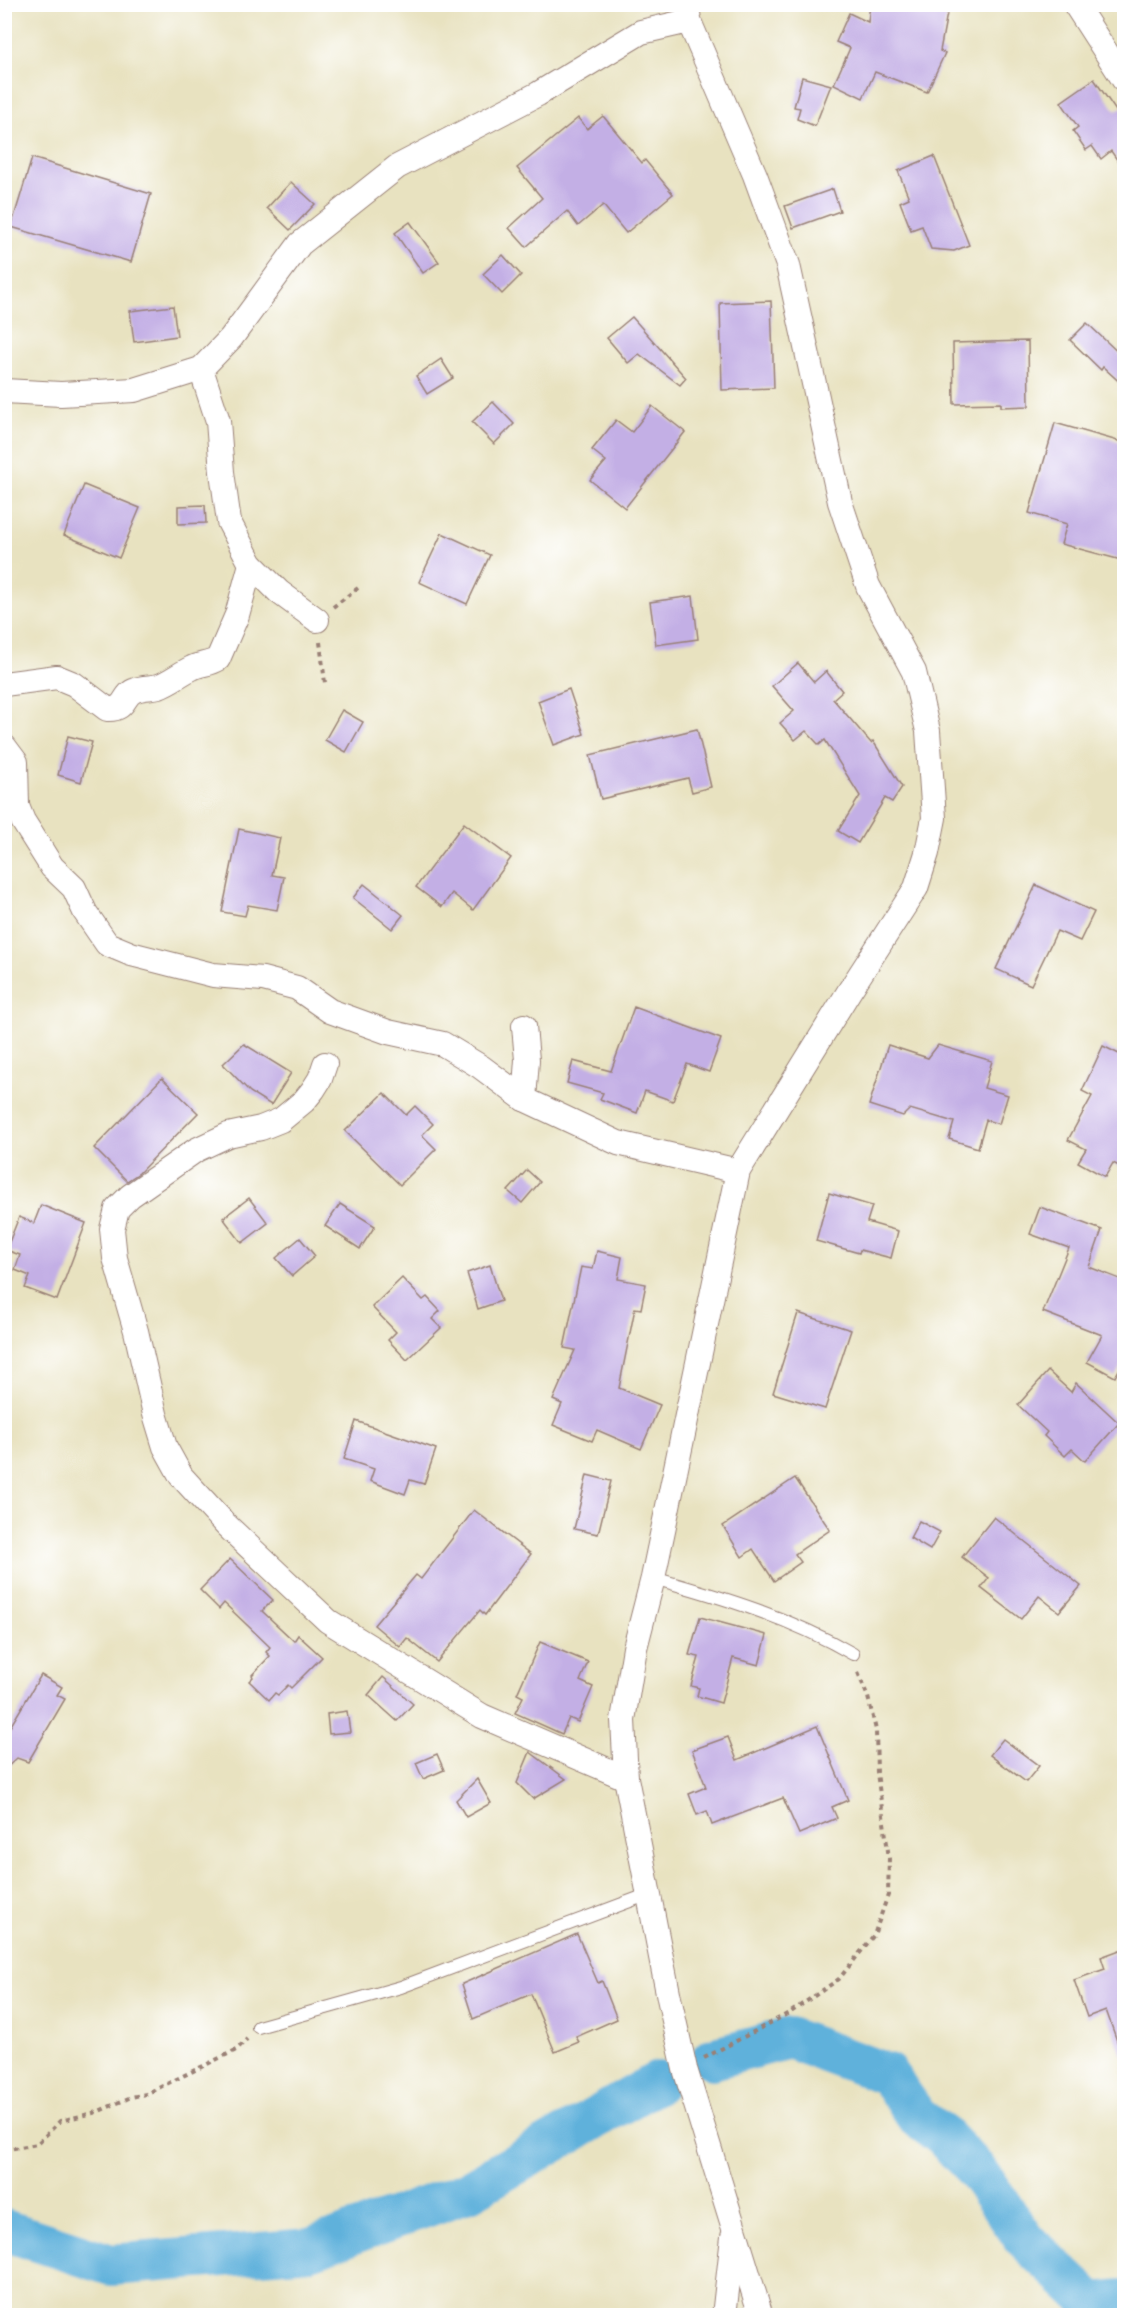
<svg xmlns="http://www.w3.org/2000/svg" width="1129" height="2320" font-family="Sriracha,sans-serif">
<rect width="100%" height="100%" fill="#fff"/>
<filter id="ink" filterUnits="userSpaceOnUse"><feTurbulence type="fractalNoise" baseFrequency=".0167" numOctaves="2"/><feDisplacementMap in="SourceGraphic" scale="12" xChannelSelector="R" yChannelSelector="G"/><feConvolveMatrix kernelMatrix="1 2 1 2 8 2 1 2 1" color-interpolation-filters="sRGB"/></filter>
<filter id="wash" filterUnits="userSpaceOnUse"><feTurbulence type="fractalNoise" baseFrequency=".008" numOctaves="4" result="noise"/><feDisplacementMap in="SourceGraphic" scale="24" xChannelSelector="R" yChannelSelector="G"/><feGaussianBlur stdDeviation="1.35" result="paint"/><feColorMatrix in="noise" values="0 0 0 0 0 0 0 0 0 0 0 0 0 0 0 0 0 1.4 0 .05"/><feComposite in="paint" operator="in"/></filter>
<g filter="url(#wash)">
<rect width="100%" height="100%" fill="#e8e2c0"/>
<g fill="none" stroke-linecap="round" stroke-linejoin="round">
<g stroke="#5fb1db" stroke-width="42">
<polyline points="712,2059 789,2038 887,2074 917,2117 943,2136 976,2170 1026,2241 1092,2303 1124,2300"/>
<polyline points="4,2230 111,2265 310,2249 469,2191 658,2082"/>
</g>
</g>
<g id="blocks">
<g fill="#c3afe5">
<polygon points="870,4 944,4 943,7 948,8 940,51 945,53 927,92 875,72 863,98 834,84 850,48 836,42 849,13 868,22"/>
<polygon points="802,77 831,85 815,126 797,119 800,108 794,107"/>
<polygon points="1094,79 1116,111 1125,105 1125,171 1111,151 1101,159 1092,146 1086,150 1073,131 1078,127 1061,102"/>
<polygon points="603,116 642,163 645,160 673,194 626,233 603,205 578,226 567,211 526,247 509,228 542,198 517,168 578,118 587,129"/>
<polygon points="934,156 969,245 954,251 931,249 922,226 911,230 900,202 909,198 898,171"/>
<polygon points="32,158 151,194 131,262 11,227"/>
<polygon points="291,182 315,204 290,230 267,208"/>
<polygon points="833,189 840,211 793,228 785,206"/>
<polygon points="410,222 439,262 423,273 395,233"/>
<polygon points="503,255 521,275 502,294 483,274"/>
<polygon points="771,301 774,388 722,390 720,303"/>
<polygon points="173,306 177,336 134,342 130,311"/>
<polygon points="632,317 686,378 680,385 639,354 628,363 607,338"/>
<polygon points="1087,323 1125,359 1125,387 1103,367 1101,370 1070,340"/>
<polygon points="1028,341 1029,406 1001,407 1001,403 954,404 953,343"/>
<polygon points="441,359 453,378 427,394 416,376"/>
<polygon points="493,402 514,424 494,444 472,422"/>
<polygon points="652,406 685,432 625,508 590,480 606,461 592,450 616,420 632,432"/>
<polygon points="1055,423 1125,443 1125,561 1061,544 1067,524 1029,513"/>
<polygon points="84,485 140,508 119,558 64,535"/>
<polygon points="205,505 206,523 178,524 178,506"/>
<polygon points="442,533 490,555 467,604 419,582"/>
<polygon points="693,596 698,639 656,645 650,602"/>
<polygon points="798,663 814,682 826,671 842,691 833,699 871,743 873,741 902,787 892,802 885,798 858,843 838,831 860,796 825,740 819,745 806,731 795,740 780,723 794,711 772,686"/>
<polygon points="569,689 584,734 554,745 538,701"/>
<polygon points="342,710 363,722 346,752 325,740"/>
<polygon points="697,729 711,787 692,792 688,778 601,799 590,755"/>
<polygon points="68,736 92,742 81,782 58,775"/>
<polygon points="464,823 511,858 473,910 452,893 442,907 416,887"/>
<polygon points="239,829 280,838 272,875 284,877 277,910 248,905 245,916 222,912"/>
<polygon points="364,884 403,915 392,929 353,898"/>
<polygon points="1036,885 1094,912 1080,941 1057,931 1031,985 996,969"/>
<polygon points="634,1007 721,1039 709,1072 687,1064 673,1101 645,1091 637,1113 600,1099 603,1093 567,1083 573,1061 611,1071"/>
<polygon points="244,1044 291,1073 271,1105 250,1092 223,1064"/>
<polygon points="888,1045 928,1058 938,1045 992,1061 984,1088 1008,1095 999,1124 986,1120 978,1148 949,1139 954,1122 910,1109 903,1116 869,1105"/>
<polygon points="1103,1046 1125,1057 1125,1169 1113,1163 1105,1177 1078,1162 1086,1149 1068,1140 1092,1096 1082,1091"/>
<polygon points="162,1078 198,1113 139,1173 127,1181 94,1148"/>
<polygon points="384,1093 406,1115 415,1106 433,1124 422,1135 436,1149 400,1185 345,1131"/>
<polygon points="527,1170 540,1182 522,1203 508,1191"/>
<polygon points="829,1193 872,1206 867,1222 898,1231 891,1258 860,1250 859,1253 816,1241"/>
<polygon points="249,1198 268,1223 242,1243 223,1218"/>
<polygon points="340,1204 375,1226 360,1249 325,1226"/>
<polygon points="41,1205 86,1223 57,1300 25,1288 30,1276 15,1270 20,1255 6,1250 19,1217 34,1223"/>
<polygon points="1040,1207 1102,1230 1089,1267 1125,1281 1125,1359 1115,1377 1087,1362 1102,1335 1043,1312 1069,1248 1030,1234"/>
<polygon points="300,1238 315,1256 292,1276 276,1258"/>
<polygon points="597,1251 622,1257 618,1279 646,1284 641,1309 635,1308 619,1388 660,1405 641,1449 597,1430 592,1441 553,1425 562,1404 553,1400 575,1350 564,1348 581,1267 593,1269"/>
<polygon points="490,1265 501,1301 478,1309 467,1273"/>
<polygon points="402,1278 423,1300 427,1297 440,1311 432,1319 441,1328 407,1360 388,1340 396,1332 372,1307"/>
<polygon points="798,1313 851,1330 825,1409 773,1393"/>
<polygon points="1048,1371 1071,1392 1076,1383 1119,1423 1085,1461 1072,1449 1065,1456 1044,1436 1047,1432 1018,1405"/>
<polygon points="356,1421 436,1449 424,1484 410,1480 405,1494 370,1481 374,1469 344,1459"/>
<polygon points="587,1475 611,1481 598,1534 574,1529"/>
<polygon points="795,1478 830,1530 795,1554 801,1562 774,1581 753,1549 742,1557 723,1526"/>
<polygon points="474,1510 531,1554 485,1615 480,1610 437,1662 407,1638 400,1647 374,1625 416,1575 421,1579"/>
<polygon points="994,1517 1081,1586 1059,1612 1039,1596 1021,1619 981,1588 989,1578 962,1557"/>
<polygon points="919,1521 940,1532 930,1550 910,1538"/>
<polygon points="230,1559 273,1600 262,1611 294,1641 298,1635 322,1657 291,1688 288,1685 278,1695 275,1693 269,1700 249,1681 253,1677 252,1675 270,1656 266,1652 270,1647 224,1603 219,1609 200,1590"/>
<polygon points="700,1617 767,1635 759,1665 733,1658 721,1703 697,1696 699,1688 691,1686 699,1657 689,1655"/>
<polygon points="540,1642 588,1662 580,1681 593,1687 578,1722 569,1718 562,1734 515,1713 523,1697 517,1694"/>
<polygon points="41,1675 62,1687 57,1695 65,1699 28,1762 17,1758 4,1770 4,1737"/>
<polygon points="383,1677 413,1704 397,1721 368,1695"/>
<polygon points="347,1711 350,1732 329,1734 327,1714"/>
<polygon points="817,1726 848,1800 832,1807 837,1818 799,1834 783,1798 712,1825 707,1811 697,1815 689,1794 706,1787 692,1750 728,1737 737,1760"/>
<polygon points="1003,1739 1039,1766 1026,1782 990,1755"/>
<polygon points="530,1752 566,1779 533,1799 517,1783"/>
<polygon points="437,1754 444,1770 423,1779 416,1763"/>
<polygon points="477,1779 491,1803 466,1817 456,1800"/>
<polygon points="577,1934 598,1983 602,1981 617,2019 576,2037 579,2042 555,2052 531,1994 473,2019 462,1984"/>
<polygon points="1125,1948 1125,2055 1122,2055 1106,2010 1087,2017 1074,1980 1105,1969 1101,1957"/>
</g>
</g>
</g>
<g filter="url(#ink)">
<use href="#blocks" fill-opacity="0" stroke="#998076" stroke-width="1.5"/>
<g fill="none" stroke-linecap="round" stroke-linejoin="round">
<g stroke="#998076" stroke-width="14">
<g id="lane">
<path d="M 653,1578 C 722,1597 791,1618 853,1654"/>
<polyline points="258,2027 401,1987 649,1894"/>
</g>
</g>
<g stroke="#998076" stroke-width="26">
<g id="street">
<polyline points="687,4 689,21 755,175 788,265 840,502 868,586 914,672 928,731 934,818 927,853 916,888 850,990 738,1171 653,1578 635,1648 623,1720 626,1778 669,1998 685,2069 761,2316"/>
<polyline points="1075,4 1124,80"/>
<polyline points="201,369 218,421 222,472 229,522 251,564 279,592 317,620"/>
<polyline points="4,391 61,394 134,390 201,369 231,338 300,244 397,167 538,94 641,32 689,21"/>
<path d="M 4,684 L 57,677 L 74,684 L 107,709 C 128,710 122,694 136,690 C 143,687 151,688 159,686 C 170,682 181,673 192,668 C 200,664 210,664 218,659 L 237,615 L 251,564"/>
<polyline points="4,746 16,762 17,806 23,821 52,867 74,888 85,912 107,944 131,954 213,975 263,979 297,988 330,1011 388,1032 443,1044 481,1067 524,1099 618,1143 738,1171"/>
<polyline points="524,1026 527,1060 524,1099"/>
<polyline points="325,1064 320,1079 313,1090 304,1101 281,1120 261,1128 228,1135 196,1150 130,1196 117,1209 112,1229 115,1258 136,1331 155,1414 165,1447 181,1476 226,1525 328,1621 482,1716 626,1778"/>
<polyline points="724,2316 733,2237"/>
</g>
</g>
<g stroke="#998076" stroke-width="4" stroke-dasharray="4.5 4.5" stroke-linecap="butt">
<polyline points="333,607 358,588"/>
<polyline points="320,642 325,683"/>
<polyline points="704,2058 791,2012 839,1979 874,1935 888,1895 889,1858 877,1773 876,1730 868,1697 857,1670"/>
<polyline points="4,2150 37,2144 60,2121 97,2112 131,2097 146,2094 236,2050 247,2039"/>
</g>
<use href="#lane" stroke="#fff" stroke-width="12"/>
<use href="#street" stroke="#fff" stroke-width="24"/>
</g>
</g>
<rect width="1129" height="2320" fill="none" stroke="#fff" stroke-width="24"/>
</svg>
